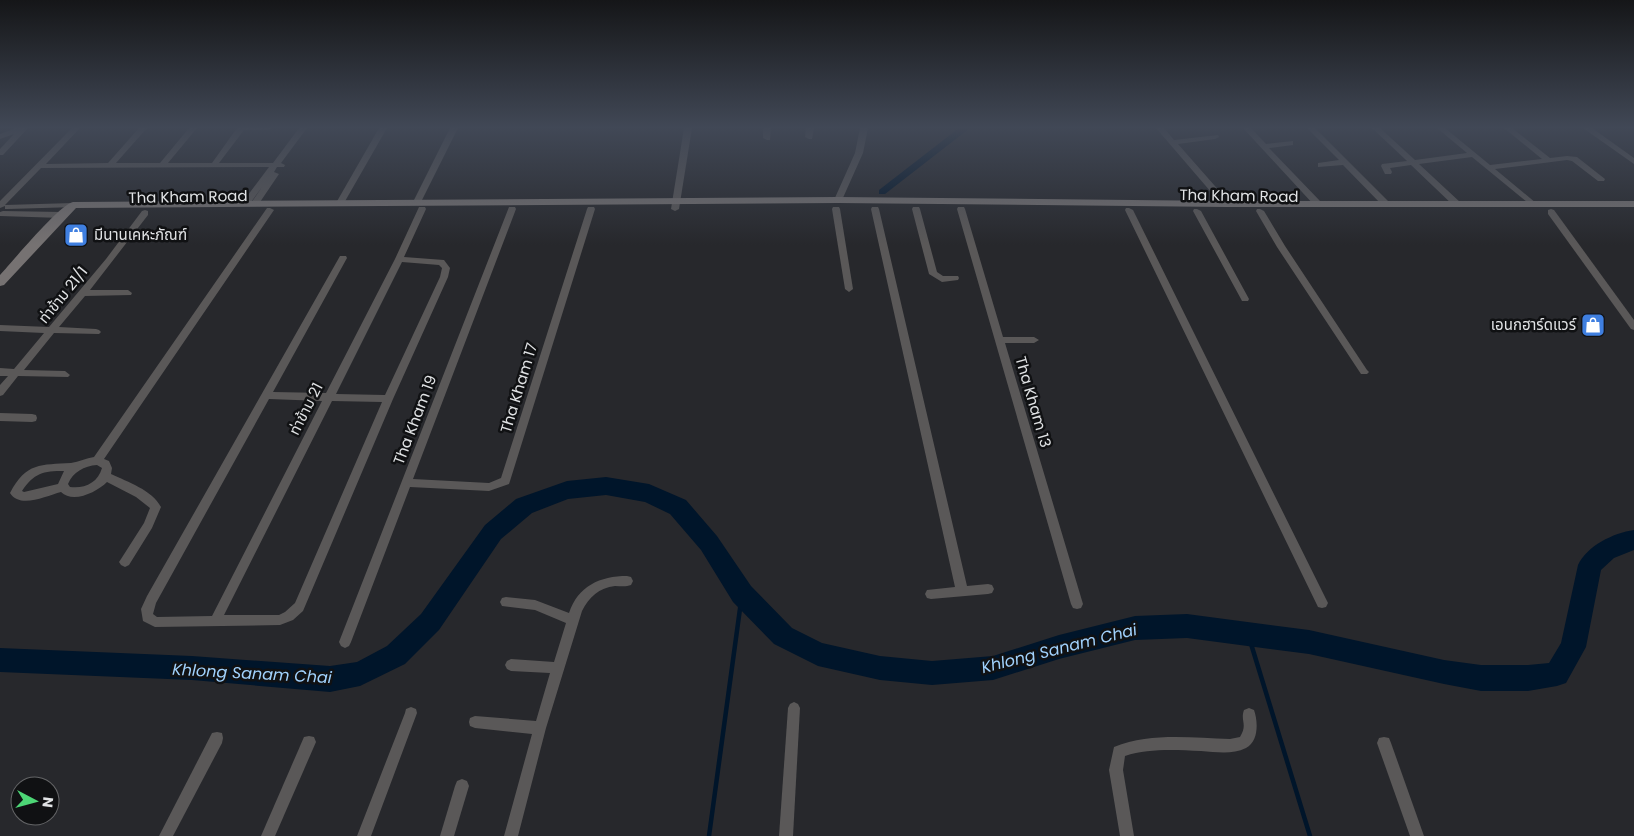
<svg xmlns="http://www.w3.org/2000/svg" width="1634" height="836" font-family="Poppins,'Noto Sans Thai',sans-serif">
<rect width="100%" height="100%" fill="#27282c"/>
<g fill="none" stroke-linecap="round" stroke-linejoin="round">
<g stroke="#00152a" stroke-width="4.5">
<polyline points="1248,634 1310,836"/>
<polyline points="709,836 742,594"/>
</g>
<polygon fill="#00152a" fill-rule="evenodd" points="959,128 970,128 885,194 879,194 879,190"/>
<path fill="#00152a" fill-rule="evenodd" d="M 606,477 L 649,484 L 686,500 L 717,536 L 751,586 L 792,628 L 822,643 L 880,656 L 932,661 L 993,656 L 1059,635 L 1135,616 L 1187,614 L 1309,630 L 1444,660 L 1481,665 L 1528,665 L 1549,663 L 1561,643 L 1578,565 C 1587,546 1613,533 1634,530 L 1634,550 L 1614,558 L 1601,570 L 1586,647 L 1566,683 L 1557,686 L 1528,691 L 1481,691 L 1444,684 L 1309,654 L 1187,638 L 1135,640 L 1059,659 L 993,680 L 932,685 L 880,680 L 818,666 L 774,644 L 733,602 L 701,550 L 670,514 L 645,502 L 606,495 L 568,499 L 532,513 L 501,539 L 439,630 L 405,664 L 360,686 L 330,692 L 192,680 L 0,672 L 0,648 L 192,656 L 330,666 L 357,662 L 387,646 L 421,614 L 485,525 L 516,499 L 567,481 Z"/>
<g fill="#5a5858" fill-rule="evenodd">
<polygon points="16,128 28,128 3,155 0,155 0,149 14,134 0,139 0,134"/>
<polygon points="72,128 80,128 46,164 108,163 139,128 147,128 116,163 160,163 189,128 197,128 168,163 212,163 237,128 272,128 268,130 244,130 219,163 273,163 299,128 307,128 281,163 285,165 284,167 277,167 274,172 279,174 258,205 255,205 251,203 262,187 249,205 246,205 242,203 269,167 41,168 5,205 73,203 77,205 76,207 8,209 5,209 5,206 0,208 0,201"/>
<polygon points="379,128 387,128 344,203 340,205 337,205 336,203"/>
<polygon points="450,128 458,128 421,202 417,204 414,204 413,202"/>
<polygon points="684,128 692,128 679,209 675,211 671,209"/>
<polygon points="763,128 771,128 770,140 767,140 763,138"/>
<polygon points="806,128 814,128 812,139 809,139 805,137"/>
<polygon points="860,128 868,128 863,153 842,200 841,202 835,202 834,200 855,153"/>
<polygon points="1156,128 1164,128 1174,140 1218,135 1219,137 1215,139 1178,144 1229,202 1229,206 1223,206"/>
<polygon points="1243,128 1251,128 1266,144 1293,141 1293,145 1269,148 1320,201 1320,205 1314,205"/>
<polygon points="1307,128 1315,128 1389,202 1389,206 1383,206 1343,165 1318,167 1318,163 1339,160"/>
<polygon points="1372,128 1380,128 1415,160 1467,153 1437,128 1445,128 1490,165 1542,159 1504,128 1512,128 1550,158 1567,156 1577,157 1605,179 1604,181 1598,181 1572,161 1567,160 1495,169 1536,203 1537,205 1533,207 1472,157 1419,164 1461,203 1462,205 1458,207 1455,207 1411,165 1390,168 1392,172 1391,174 1385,174 1381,166 1382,164 1407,161"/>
<polygon points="1583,128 1592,128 1634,158 1634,164"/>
<path d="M 419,207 L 425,207 L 426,209 L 404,257 L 444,260 L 450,268 L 448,277 L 393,399 L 303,611 L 293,620 L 280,625 L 155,627 L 143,621 L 141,609 L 147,596 L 340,256 L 346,256 L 347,258 L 273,392 L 326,393 L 395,259 ZM 402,262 L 439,265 L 442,268 L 440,277 L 385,395 L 336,394 ZM 269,399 L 322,401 L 212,616 L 157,617 L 153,614 L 156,603 ZM 332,401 L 382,402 L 295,603 L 285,612 L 279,615 L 224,615 Z"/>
<polygon points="509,207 515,207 516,209 413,479 489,483 501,478 587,209 588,207 594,207 595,209 510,481 509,484 489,491 410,487 351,642 349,646 345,648 341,646 339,642"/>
<polygon points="833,207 839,207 840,209 853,289 849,292 845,289 832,209"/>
<polygon points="872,207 878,207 879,209 967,586 988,584 992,585 994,589 992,593 988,594 931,599 927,598 925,594 927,590 955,587 871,209"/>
<polygon points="913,207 919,207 920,209 937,272 943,276 958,276 959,278 958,280 942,282 929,274 912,209"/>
<polygon points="958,207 964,207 965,209 1003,337 1034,337 1039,340 1034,343 1005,343 1083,604 1081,608 1077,609 1073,608 1071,604 957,209"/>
<path d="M 267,208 L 270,208 L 274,210 L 104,459 L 109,461 L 112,468 L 111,474 C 128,482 152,490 161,507 L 152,528 L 129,565 L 125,567 L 121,565 L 119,562 L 121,559 L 144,523 L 150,508 L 136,497 L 107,482 C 97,492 73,504 61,492 C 46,496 20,509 10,493 C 26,462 41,465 71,463 C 79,462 86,458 94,457 ZM 97,465 L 102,468 C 98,483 84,489 70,487 L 68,484 C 73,472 84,466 97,465 ZM 64,471 L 58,484 L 24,492 L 22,491 C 34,473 43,471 64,471 Z"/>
<polygon points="1126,208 1129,208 1133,210 1326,599 1328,603 1326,607 1322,608 1318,607 1125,210"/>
<polygon points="1194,209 1197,209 1201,211 1249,299 1248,301 1242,301 1241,299 1193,211"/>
<polygon points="1257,209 1260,209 1264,211 1285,246 1367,370 1369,372 1367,374 1361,374 1277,247 1256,211"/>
<polygon points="1551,209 1554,210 1634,320 1634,330 1631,329 1548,214 1548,210"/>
<polygon points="145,210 148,211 148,215 90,290 128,290 132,293 131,295 85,296 59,327 96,329 99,330 101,332 99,334 54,333 24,370 65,371 70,375 68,377 18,376 3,395 0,396 0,385 8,376 0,376 0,368 14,369 44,333 0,331 0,325 49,327 106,259 142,211"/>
<polygon points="3,211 62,212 66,215 62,218 0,216 0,212"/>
<polygon points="0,413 32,414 36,415 37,418 36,421 32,422 0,421"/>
<path d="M 627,576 L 631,577 L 633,581 L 631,585 C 626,587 621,586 615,586 C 599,588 589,597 582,611 L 546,728 L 518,836 L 504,836 L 532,734 L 475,728 L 470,726 L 469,722 L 470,718 L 475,716 L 536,721 L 550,673 L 511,671 L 507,669 L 505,665 L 507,661 L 511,659 L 554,662 L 566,623 L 535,610 L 502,606 L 500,602 L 502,598 L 506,597 L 535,600 L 569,613 C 578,586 600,576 627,576 Z"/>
<polygon points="794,702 798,704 800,708 793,836 779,836 788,708 790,704"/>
<polygon points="411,707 416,709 417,713 371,836 357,836 405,713 406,709"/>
<path d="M 1249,708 L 1254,710 C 1258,721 1259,741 1246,748 C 1232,755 1216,752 1201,751 C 1176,750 1149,748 1125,756 L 1123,770 L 1134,836 L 1120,836 L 1109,770 L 1114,747 C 1151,732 1192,738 1230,739 L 1240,737 C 1248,724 1240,721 1244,710 Z"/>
<polygon points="217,732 222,733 223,738 222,743 173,836 159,836 212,733"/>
<polygon points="309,736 314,737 316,742 275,836 261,836 304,737"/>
<polygon points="1384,737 1389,738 1391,743 1424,836 1410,836 1377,743 1379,738"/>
<polygon points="462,779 467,781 469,786 454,836 440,836 455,786 457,781"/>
</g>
<path fill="#767272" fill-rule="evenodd" d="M 838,197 L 1226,201 L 1634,201 L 1634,207 L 1226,207 L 838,203 L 76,208 L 4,285 L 0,286 L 0,275 C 13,261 59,205 73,202 Z"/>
</g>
<linearGradient id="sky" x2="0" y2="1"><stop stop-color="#151618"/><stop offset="0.52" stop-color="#414856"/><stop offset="1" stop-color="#414856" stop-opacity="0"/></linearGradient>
<rect width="1634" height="245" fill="url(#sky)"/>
<defs>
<g id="shop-square" transform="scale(1.25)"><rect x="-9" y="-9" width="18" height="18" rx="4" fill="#3f7fe0" stroke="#101113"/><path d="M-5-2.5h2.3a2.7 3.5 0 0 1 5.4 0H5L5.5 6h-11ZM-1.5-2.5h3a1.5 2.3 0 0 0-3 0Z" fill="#fff"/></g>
</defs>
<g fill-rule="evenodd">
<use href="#shop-square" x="76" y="235"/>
<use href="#shop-square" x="1593" y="325"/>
</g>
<g text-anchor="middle" stroke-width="5" stroke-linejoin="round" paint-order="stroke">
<g font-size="15" fill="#e1e3e5" stroke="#101113">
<text transform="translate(1239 196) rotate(1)" y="5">Tha Kham Road</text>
<text transform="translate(188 197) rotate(-1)" y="5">Tha Kham Road</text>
<text transform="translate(63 295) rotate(-51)" y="5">ท่าข้าม 21/1</text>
<text transform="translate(519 388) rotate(-73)" y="5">Tha Kham 17</text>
<text transform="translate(1033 402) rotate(74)" y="5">Tha Kham 13</text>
<text transform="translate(306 409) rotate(-63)" y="5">ท่าข้าม 21</text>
<text transform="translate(415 420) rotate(-69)" y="5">Tha Kham 19</text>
</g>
<g font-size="15" fill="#e1e3e5" stroke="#101113" text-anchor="start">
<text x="94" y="240">มีนานเคหะภัณฑ์</text>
<text x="1576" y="330" text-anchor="end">เอนกฮาร์ดแวร์</text>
</g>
<g font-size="16" font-style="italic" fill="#a1d2fd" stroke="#101113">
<text transform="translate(1059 648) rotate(-14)" y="6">Khlong Sanam Chai</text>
<text transform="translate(252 673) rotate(3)" y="6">Khlong Sanam Chai</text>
</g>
</g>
<g transform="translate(35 801) rotate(96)"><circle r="24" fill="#101113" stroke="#646567"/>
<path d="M0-4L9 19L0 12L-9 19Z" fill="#4dd676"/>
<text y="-8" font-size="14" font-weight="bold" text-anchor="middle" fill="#e1e3e5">N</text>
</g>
</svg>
